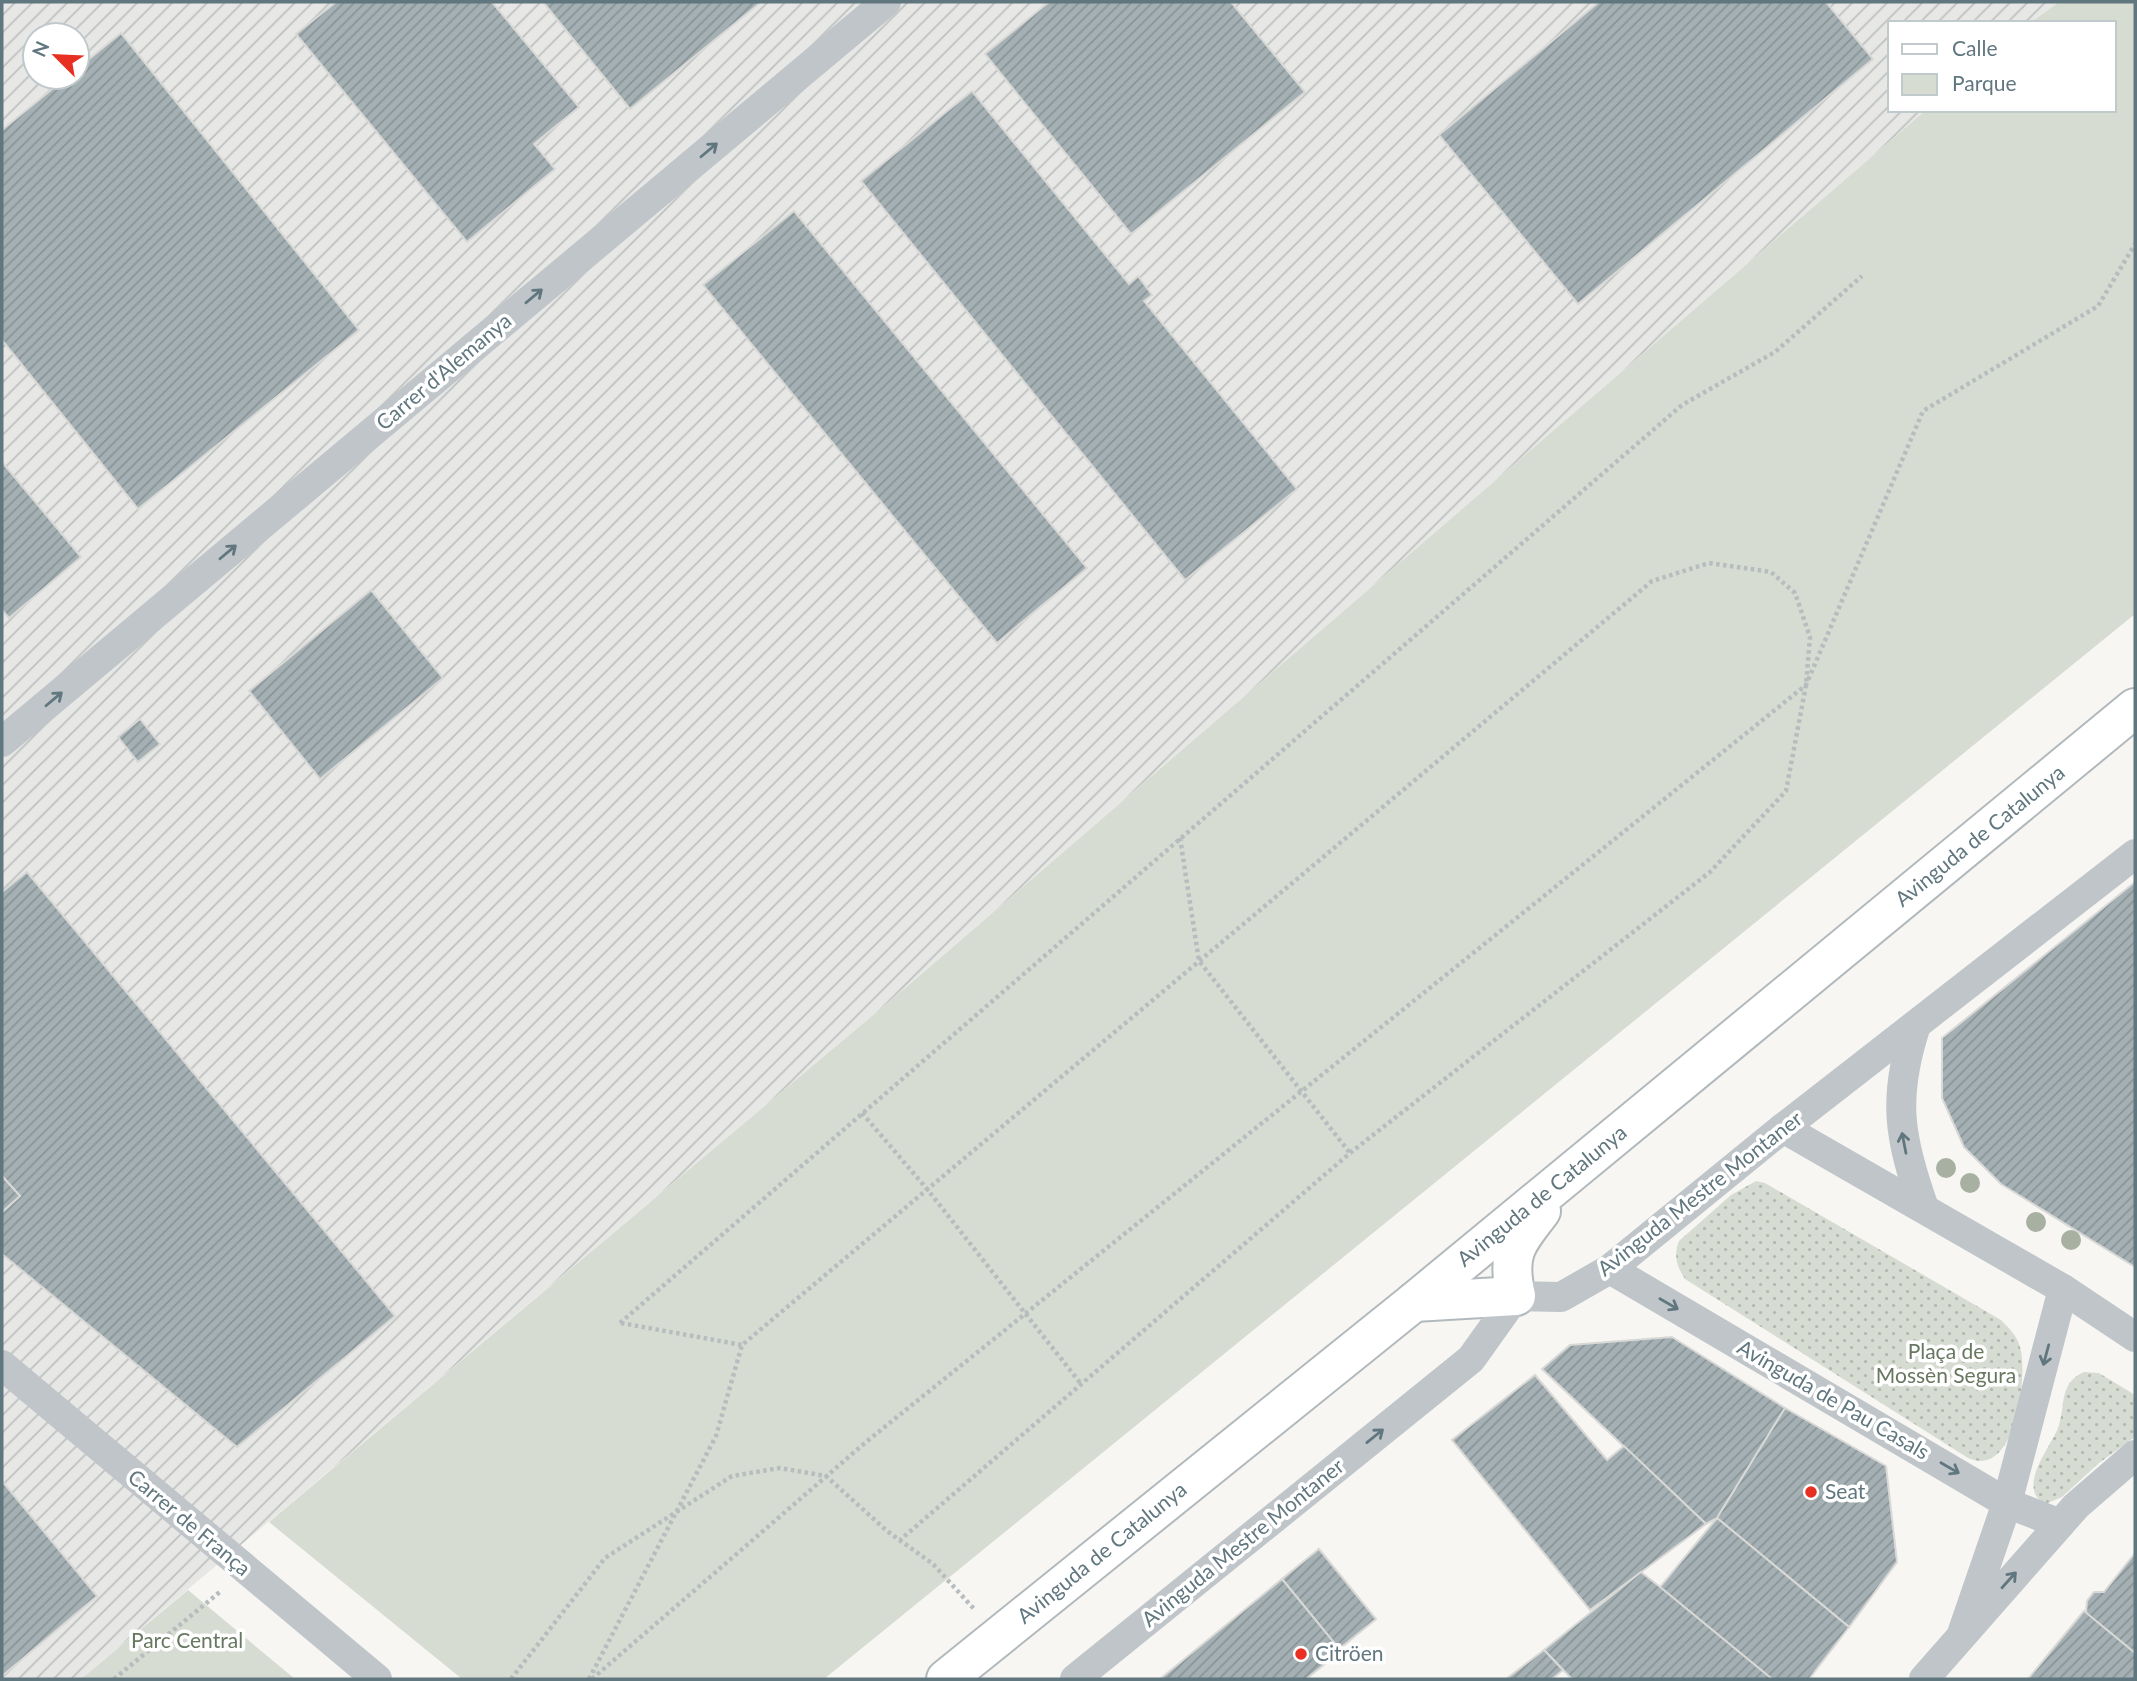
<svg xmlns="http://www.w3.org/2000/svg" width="2137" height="1681" font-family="Lato,sans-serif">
<defs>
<pattern id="industrial-furrows" width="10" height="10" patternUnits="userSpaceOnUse" patternTransform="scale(1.75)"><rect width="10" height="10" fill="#e7e8e6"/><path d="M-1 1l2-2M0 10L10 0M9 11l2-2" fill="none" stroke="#bfc1c0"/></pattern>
<pattern id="garden-dots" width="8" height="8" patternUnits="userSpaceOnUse" patternTransform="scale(1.75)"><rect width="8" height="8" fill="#d7dcd2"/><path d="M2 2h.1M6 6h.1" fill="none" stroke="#b2b7b0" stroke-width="1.8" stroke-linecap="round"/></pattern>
<pattern id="building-hatch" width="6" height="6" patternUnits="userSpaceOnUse" patternTransform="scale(1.75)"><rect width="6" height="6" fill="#a4b0b3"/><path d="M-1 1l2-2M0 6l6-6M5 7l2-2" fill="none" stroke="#899497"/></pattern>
</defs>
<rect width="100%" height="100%" fill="#f7f6f3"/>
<path fill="url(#industrial-furrows)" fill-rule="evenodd" d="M 2,2 L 2059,2 L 2030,23 L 1890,23 L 1890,110 L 1926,110 L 897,995 L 81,1679 L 2,1679 ZM 35,35 L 77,35 L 77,77 L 35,77 Z"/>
<g fill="#d7dcd2">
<polygon points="2059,2 2135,2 2135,614 824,1679 462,1679 269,1522 897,995 1926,110 2114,110 2114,23 2030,23"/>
<polygon points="188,1590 295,1679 81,1679"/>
</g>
<g fill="url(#garden-dots)">
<path d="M 1756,1181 L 1765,1183 L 2001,1320 C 2010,1329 2019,1338 2021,1351 C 2027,1381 2015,1479 1968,1458 L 1685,1279 C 1677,1267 1673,1255 1679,1241 L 1731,1195 Z"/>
<path d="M 2084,1372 L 2099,1373 L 2135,1395 L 2135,1437 L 2099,1463 L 2062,1497 L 2045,1504 C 2016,1488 2050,1448 2058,1428 C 2066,1407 2058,1383 2084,1372 Z"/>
</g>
<g fill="url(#building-hatch)" stroke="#d8d8d6" stroke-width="2">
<polygon points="336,2 492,2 579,107 534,144 555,169 467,242 296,34"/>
<polygon points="543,2 761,2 630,109"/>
<polygon points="1049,2 1231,2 1305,92 1131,234 985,54"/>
<polygon points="1599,2 1826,2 1873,59 1578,304 1439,135"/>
<polygon points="121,33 359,330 138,509 2,340 2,130 67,77 77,77 77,69"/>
<polygon points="972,91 1129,284 1138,276 1152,295 1144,301 1297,489 1185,580 861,181"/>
<polygon points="794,211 1087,568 997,643 703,285"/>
<polygon points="2,462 81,557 9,618 2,610"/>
<polygon points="371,590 443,678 320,779 249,691"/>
<polygon points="140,719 160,744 138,762 118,737"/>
<polygon points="27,872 395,1316 237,1447 2,1254 2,1212 20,1196 2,1176 2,892"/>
<polygon points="2135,882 2135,1267 2001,1184 1964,1147 1942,1098 1942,1038"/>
<polygon points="2,1176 20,1196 2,1212"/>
<polygon points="1672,1337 1785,1408 1717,1518 1706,1524 1542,1369 1570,1345"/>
<polygon points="1535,1375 1607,1460 1624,1446 1706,1524 1590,1610 1452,1440"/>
<polygon points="1785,1408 1886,1466 1897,1562 1849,1627 1717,1518"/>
<polygon points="2,1481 97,1596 2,1676"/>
<polygon points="1717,1518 1849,1627 1809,1679 1772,1679 1660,1587"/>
<polygon points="1319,1549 1376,1619 1339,1649 1282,1579"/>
<polygon points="2135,1553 2135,1653 2086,1613 2087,1601 2094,1592 2104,1592"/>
<polygon points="1641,1572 1660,1587 1772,1679 1572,1679 1544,1650"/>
<polygon points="1282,1579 1341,1651 1306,1679 1160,1679"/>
<polygon points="2084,1611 2135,1653 2135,1679 2028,1679"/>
<polygon points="1544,1650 1563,1670 1552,1679 1506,1679"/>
</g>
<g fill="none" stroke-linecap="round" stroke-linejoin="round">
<g stroke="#b2b9bc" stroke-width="42">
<g id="secondary">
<path d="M 1414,1302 L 1516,1296 C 1506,1254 1516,1243 1541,1211"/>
<polyline points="946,1679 1414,1302 2135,708"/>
</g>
</g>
<g stroke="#b7bcbe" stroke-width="4.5" stroke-dasharray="3.5 3.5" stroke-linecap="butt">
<polyline points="1180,838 1199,961 1350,1153"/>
<polyline points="862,1113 927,1189 1081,1384"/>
<polyline points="620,1323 1682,405 1775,352 1862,276"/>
<polyline points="621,1323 742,1345"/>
<polyline points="114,1679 221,1591"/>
<polyline points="511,1679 605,1558 732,1476 780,1468 826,1476 887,1531 933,1564 975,1610"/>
<polyline points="589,1679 716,1436 742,1345 1652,581 1709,563 1771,572 1795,593 1810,637 1806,685 1786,791 1710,872 1350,1153 900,1540"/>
<polyline points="592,1679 866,1442 1806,685 1923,411 2098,306 2135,244"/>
</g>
<g stroke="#bfc5c8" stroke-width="30">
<polyline points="2,742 886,2"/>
<path d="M 1916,1025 C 1892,1098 1899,1138 1924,1208"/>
<polyline points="1783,1128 2063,1289 2135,1337"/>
<polyline points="1610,1269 2007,1503 2060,1524"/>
<polyline points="2,1365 377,1679"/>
<polyline points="1963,1631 2007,1503 2063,1289"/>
<polyline points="1075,1679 1471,1359 1516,1296 1561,1297 1610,1269 1783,1128 2135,854"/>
<polyline points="1924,1679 2076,1506 2135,1455"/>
</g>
<use href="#secondary" stroke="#fff" stroke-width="38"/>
</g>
<g fill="#a8b0a2">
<circle cx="1946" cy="1168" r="10"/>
<circle cx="1970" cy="1183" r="10"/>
<circle cx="2036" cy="1222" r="10"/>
<circle cx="2071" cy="1240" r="10"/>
</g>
<defs><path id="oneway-shaft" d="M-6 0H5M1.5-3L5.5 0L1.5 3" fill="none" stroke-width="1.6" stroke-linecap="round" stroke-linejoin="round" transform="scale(1.75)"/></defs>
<g stroke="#61777f">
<use href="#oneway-shaft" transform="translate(709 150) rotate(-40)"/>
<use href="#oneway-shaft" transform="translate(534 296) rotate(-40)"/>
<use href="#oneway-shaft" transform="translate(228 552) rotate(-40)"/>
<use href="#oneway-shaft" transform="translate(54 699) rotate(-40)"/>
<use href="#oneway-shaft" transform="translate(1904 1143) rotate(-101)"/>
<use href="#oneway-shaft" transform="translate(1669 1304) rotate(30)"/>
<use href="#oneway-shaft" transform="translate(2046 1355) rotate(105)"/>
<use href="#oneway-shaft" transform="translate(1375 1436) rotate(-39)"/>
<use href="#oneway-shaft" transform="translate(1950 1468) rotate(30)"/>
<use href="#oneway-shaft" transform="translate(2009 1580) rotate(-48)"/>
</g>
<g fill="#e72f22" stroke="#fff" stroke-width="2.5">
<circle cx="1811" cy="1492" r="7"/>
<circle cx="1301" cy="1654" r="7"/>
</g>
<g text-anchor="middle" stroke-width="7" stroke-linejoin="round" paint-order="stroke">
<g font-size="21" fill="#61777f" stroke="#fff">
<text transform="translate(444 372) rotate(-40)" y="7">Carrer d'Alemanya</text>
<text transform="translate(1980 836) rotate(-39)" y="7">Avinguda de Catalunya</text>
<text transform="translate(1700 1194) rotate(-38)" y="7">Avinguda Mestre Montaner</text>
<text transform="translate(1542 1196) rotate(-39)" y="7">Avinguda de Catalunya</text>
<text transform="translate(1833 1400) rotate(30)" y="7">Avinguda de Pau Casals</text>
<text transform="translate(189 1523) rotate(40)" y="7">Carrer de França</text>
<text transform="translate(1243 1543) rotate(-39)" y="7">Avinguda Mestre Montaner</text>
<text transform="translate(1102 1553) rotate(-39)" y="7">Avinguda de Catalunya</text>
</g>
<g font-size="21" fill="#687760" stroke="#fff">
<text x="1946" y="1359">Plaça de<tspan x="1946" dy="24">Mossèn Segura</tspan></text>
<text x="187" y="1648">Parc Central</text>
</g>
<g font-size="21" fill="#61777f" stroke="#fff" text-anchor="start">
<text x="1825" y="1499">Seat</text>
<text x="1315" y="1661">Citröen</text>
</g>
</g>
<rect width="2137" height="1681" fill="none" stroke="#61777f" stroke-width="7"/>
<rect x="1888" y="21" width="228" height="91" fill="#ffffff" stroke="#c0c9cc" stroke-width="2"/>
<rect x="1902" y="44" width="35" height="10" fill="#ffffff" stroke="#c0c9cc" stroke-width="2"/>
<text x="1952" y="56" font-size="21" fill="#61777f">Calle</text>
<rect x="1902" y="74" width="35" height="21" fill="#d7dcd2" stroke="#c0c9cc" stroke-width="2"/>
<text x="1952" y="91" font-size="21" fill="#61777f">Parque</text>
<g transform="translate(56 56) rotate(294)"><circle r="33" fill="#ffffff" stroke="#c0c9cc" stroke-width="2"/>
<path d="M0-5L12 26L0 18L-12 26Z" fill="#e72f22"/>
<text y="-10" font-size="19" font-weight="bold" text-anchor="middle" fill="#61777f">N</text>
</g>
</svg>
